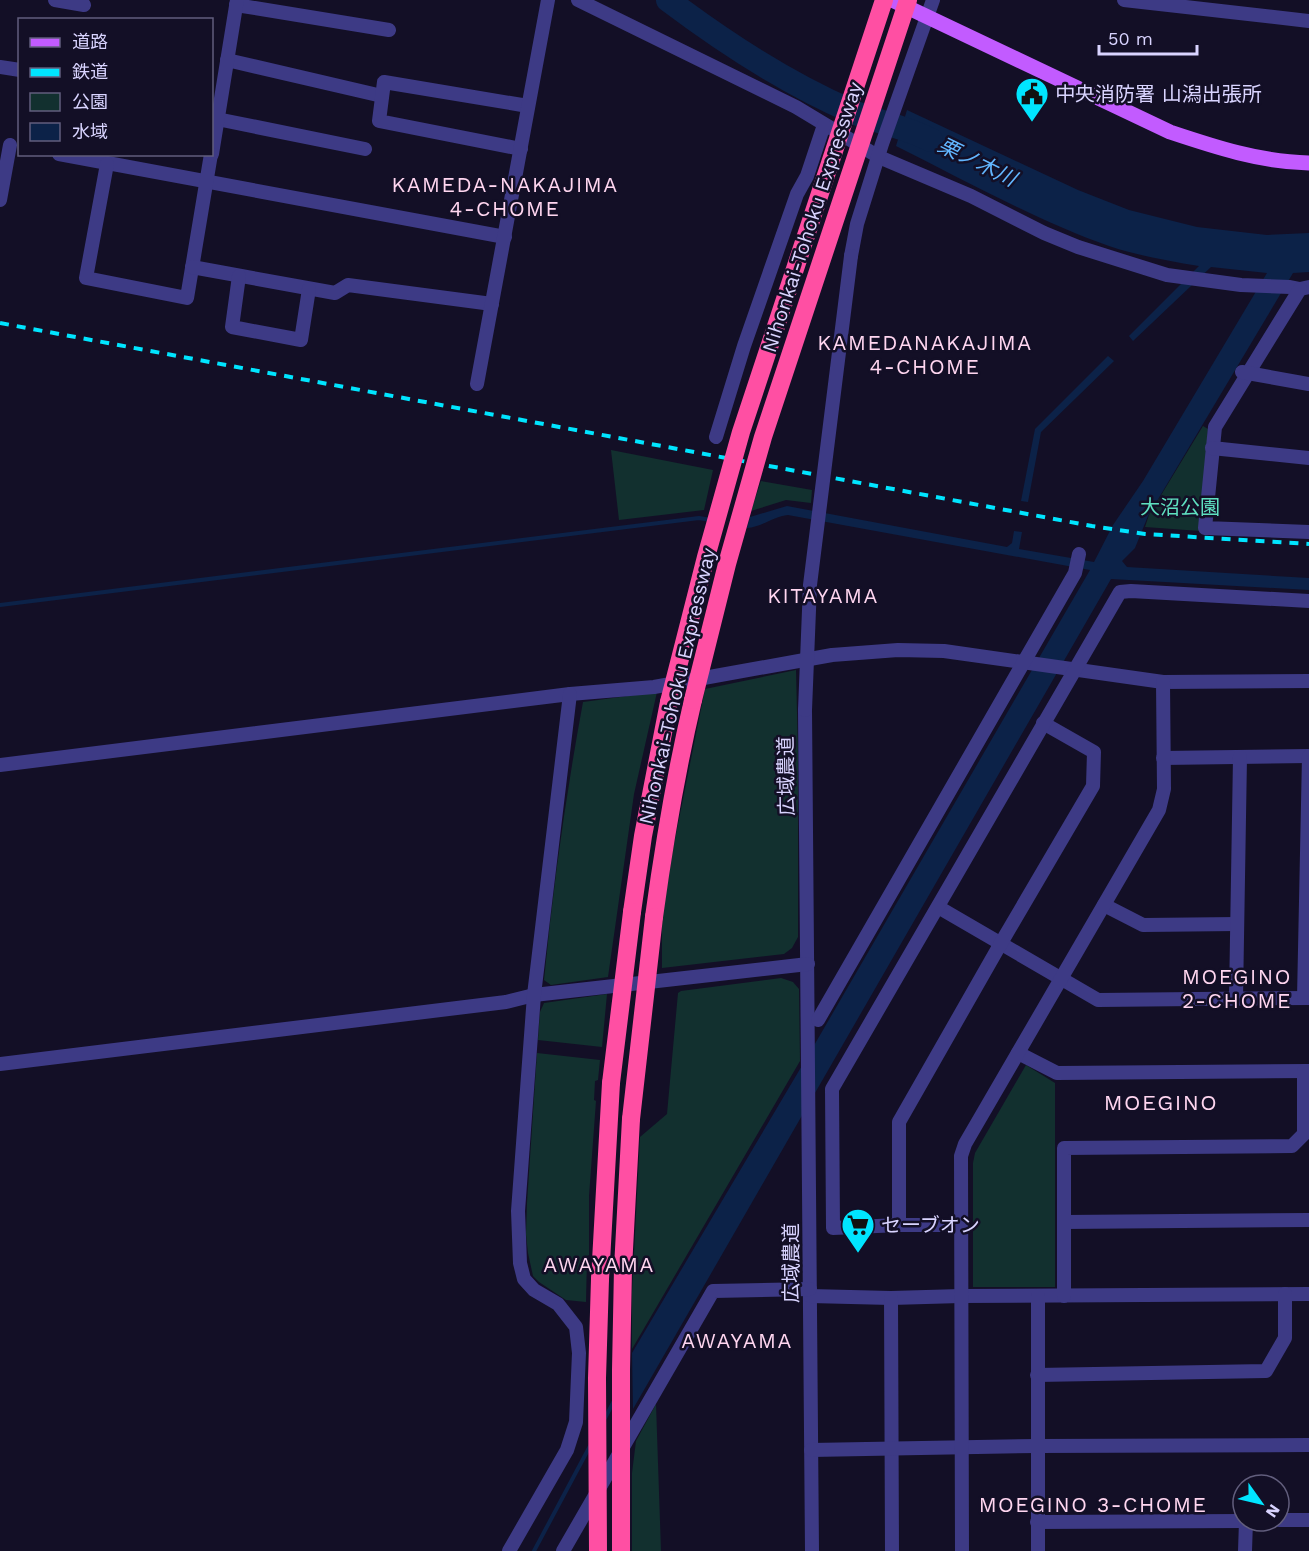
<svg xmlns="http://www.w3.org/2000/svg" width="1309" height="1551" font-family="'Work Sans','Noto Sans JP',sans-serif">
<rect width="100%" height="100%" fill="#130f26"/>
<g fill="#12302f">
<polygon points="1203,426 1208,429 1200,531 1145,527 1149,515"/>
<polygon points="611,450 713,470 704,510 619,520"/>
<polygon points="761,481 812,490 811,503 786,500 751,511"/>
<polygon points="796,670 798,755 798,937 792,948 784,954 662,968 662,918 674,844 705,689"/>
<path d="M 657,692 L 634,794 L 608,977 L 551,985 L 544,980 C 553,887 566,794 583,702 Z"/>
<polygon points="781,978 793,982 799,989 800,1061 632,1349 632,1292 640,1137 667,1114 678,993 681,991"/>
<polygon points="607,994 602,1047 538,1040 540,1012 544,1003"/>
<polygon points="537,1053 600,1060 598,1080 595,1081 594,1100 596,1101 589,1196 589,1255 587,1256 586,1302 566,1300 539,1282 533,1276 528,1253 526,1234 527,1203"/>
<polygon points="1026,1065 1055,1083 1055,1287 973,1287 973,1163 975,1153"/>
<polygon points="656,1404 661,1551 632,1551 632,1473 636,1441"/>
</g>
<g fill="#0c2248">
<path d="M 907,110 L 1078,190 L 1129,210 L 1197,227 L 1267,235 L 1309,233 L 1309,272 L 1293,273 L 1148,516 L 1135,548 L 1122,561 L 1127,567 L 1309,578 L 1309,590 L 1111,579 L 633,1409 L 632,1353 L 816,1042 L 1090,570 L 788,515 C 774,516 762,527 747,528 L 750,517 L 787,506 L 1007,547 L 1012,543 L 1014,531 L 1022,532 L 1019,549 L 1094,562 L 1113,525 L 1143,481 L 1267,273 L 1211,267 L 1133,341 L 1129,336 L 1199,266 C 1169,261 1139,256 1109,246 C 1038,221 964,180 896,146 Z"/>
<polygon points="1108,356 1114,361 1041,432 1028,502 1021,501 1035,429"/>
</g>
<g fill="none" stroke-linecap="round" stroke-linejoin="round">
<g stroke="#0c2248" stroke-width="4">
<polyline points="0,605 699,518 711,520"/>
<polyline points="605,1418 614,1401"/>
<polyline points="534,1551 590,1446"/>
</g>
<path stroke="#0c2248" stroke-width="24" d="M 668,0 C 725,43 786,83 853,112 C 878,122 906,127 931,140"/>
<g stroke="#3d3a85" stroke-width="14">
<polyline points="55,0 84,5"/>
<polyline points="578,0 796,107 879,157 971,196 1044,233 1078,247 1167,275 1241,285 1290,287 1300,289 1309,287"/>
<polyline points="1124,0 1309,21"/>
<polyline points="236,5 389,30"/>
<polyline points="227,60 382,96"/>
<polyline points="0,67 20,70"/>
<polyline points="217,119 365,149"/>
<polyline points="521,149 379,121 384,82 528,106"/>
<polyline points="59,154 505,237"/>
<polyline points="212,154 237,0"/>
<polyline points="107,164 86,278 187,298 211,154"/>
<polyline points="0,200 10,145"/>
<polyline points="851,256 857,224 882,144 933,0"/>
<polyline points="192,267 335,293 348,285 492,304"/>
<polyline points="239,276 232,327 301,340 309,289"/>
<polyline points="1300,289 1215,427 1205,528 1309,532"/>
<polyline points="1242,372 1309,384"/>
<polyline points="477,384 548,0"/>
<polyline points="716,437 744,346 797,194 807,176 824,125"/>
<polyline points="1212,448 1309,458"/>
<polyline points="805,710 812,1551"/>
<polyline points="1163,758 1309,756"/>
<polyline points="0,765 570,694 654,687 832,655 898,650 944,651 1163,682 1309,681"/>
<polyline points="1104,905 1143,925 1237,924"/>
<polyline points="938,907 1098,1000 1309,998"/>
<polyline points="1236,998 1240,757"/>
<polyline points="1304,998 1309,756"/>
<polyline points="818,1020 1075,573 1079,554"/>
<polyline points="1018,1053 1057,1073 1309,1071"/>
<polyline points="0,1064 506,1002 534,995 808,964"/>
<polyline points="1064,1222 1309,1220"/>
<polyline points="899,1225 899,1122 1001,943 1093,786 1094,752 1043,723"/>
<polyline points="960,1225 899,1225 833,1228 832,1089 1120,592 1131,591 1309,601"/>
<polyline points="810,1296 891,1298 961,1296 1309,1294"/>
<polyline points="1064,1296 1064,1148 1292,1146 1304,1134 1304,1071"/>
<polyline points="891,1298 892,1551"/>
<polyline points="1037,1375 1266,1371 1285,1338 1285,1294"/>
<polyline points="811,1450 1037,1446 1309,1445"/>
<polyline points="1279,1520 1309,1520"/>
<polyline points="1037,1522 1243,1521"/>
<polyline points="509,1551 567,1450 576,1422 579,1353 576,1327 558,1304 534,1290 524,1279 520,1263 518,1211 534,995 570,694"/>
<polyline points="563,1551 713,1291 810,1289"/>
<polyline points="962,1551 961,1156 965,1144 1159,810 1164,789 1163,682"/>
<polyline points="1038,1551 1038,1296"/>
<polyline points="1245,1551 1246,1521"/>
</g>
<path stroke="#c25bff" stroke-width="15" d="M 892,0 L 1170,132 C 1215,147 1260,162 1309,163"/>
<g stroke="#ff4fa3" stroke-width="18">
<polyline points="632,912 643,836 669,702"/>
<path d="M 654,917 C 664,844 676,772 693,700"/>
<polyline points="623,1268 631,1119"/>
<polyline points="600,1279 611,1083"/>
</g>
<polyline stroke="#00e5ff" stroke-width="4" stroke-dasharray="9 8" stroke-linecap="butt" points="0,323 1092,526 1145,534 1309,544"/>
<polyline stroke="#3d3a85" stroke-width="14" points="805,710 810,585 851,256"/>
<g stroke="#ff4fa3" stroke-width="18">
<polyline points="693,700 727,564 763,437 908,0"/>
<polyline points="669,702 706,557 741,432 884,0"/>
<polyline points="611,1083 632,912"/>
<polyline points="631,1119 654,917"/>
<polyline points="598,1551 597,1378 600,1279"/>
<polyline points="621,1551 621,1370 623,1268"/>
</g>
</g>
<defs>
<g id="civic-pin" transform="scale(1.725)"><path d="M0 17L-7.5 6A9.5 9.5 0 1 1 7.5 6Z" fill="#00e5ff" stroke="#130f26"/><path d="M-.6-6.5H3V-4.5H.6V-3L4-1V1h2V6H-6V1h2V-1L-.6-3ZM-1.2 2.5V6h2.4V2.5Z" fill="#111"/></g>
<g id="supermarket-pin" transform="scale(1.725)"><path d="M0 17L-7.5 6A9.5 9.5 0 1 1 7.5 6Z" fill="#00e5ff" stroke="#130f26"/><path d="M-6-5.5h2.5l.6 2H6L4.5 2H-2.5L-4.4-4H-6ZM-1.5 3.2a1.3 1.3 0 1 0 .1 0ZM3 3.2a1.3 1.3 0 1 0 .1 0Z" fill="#111"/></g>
</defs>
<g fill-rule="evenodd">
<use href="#civic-pin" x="1032" y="94"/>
<use href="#supermarket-pin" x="858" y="1225"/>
</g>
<g text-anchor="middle" stroke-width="5" stroke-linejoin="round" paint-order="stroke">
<g font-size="20" fill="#d9d4ff" stroke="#130f26" text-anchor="start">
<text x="1055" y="101">中央消防署 山潟出張所</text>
<text x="881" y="1232">セーブオン</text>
</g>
<g font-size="20" fill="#d9d4ff" stroke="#130f26">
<text transform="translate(812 217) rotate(-72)" y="7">Nihonkai-Tohoku Expressway</text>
<text transform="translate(677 686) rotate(-77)" y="7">Nihonkai-Tohoku Expressway</text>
<text transform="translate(786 776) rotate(-91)" y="7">広域農道</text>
<text transform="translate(791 1263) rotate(-90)" y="7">広域農道</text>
</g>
<g font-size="20" fill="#5fe0c0" stroke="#130f26">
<text x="1180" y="514">大沼公園</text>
</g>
<g font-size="21" font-style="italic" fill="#62b6ff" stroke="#130f26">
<text transform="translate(977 162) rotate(26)" y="7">栗ノ木川</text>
</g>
<g font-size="21" letter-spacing="1.5" fill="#ffd6f0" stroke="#130f26">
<text x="505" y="192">KAMEDA-NAKAJIMA<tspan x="505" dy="24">4-CHOME</tspan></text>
<text x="925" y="350">KAMEDANAKAJIMA<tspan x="925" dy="24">4-CHOME</tspan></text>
<text x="823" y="603">KITAYAMA</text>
<text x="1237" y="984">MOEGINO<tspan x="1237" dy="24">2-CHOME</tspan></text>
<text x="599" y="1272">AWAYAMA</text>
<text x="737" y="1348">AWAYAMA</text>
<text x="1093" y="1512">MOEGINO 3-CHOME</text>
</g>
<g font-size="22" letter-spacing="1.5" fill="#ffd6f0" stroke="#130f26">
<text x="1161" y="1110">MOEGINO</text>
</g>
</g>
<rect x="18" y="18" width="195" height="138" fill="#130f26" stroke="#625e7d" stroke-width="1.5"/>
<rect x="30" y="38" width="30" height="9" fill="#c25bff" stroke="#625e7d" stroke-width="1.5"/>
<text x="72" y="48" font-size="18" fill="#d9d4ff">道路</text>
<rect x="30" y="68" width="30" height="9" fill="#00e5ff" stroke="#625e7d" stroke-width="1.5"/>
<text x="72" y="78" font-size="18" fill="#d9d4ff">鉄道</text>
<rect x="30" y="93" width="30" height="18" fill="#12302f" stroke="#625e7d" stroke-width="1.5"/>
<text x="72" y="108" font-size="18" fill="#d9d4ff">公園</text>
<rect x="30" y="123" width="30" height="18" fill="#0c2248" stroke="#625e7d" stroke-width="1.5"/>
<text x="72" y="138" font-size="18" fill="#d9d4ff">水域</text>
<g transform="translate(1261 1503) rotate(124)"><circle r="28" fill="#130f26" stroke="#625e7d" stroke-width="1.5"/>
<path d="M0-4.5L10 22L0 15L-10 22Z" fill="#00e5ff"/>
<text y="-9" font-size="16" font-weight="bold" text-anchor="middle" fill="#d9d4ff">N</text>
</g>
<path d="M1099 45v9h98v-9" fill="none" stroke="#d9d4ff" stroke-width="3"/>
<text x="1108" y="45" font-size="18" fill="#d9d4ff" stroke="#130f26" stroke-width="4.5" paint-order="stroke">50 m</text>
</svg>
